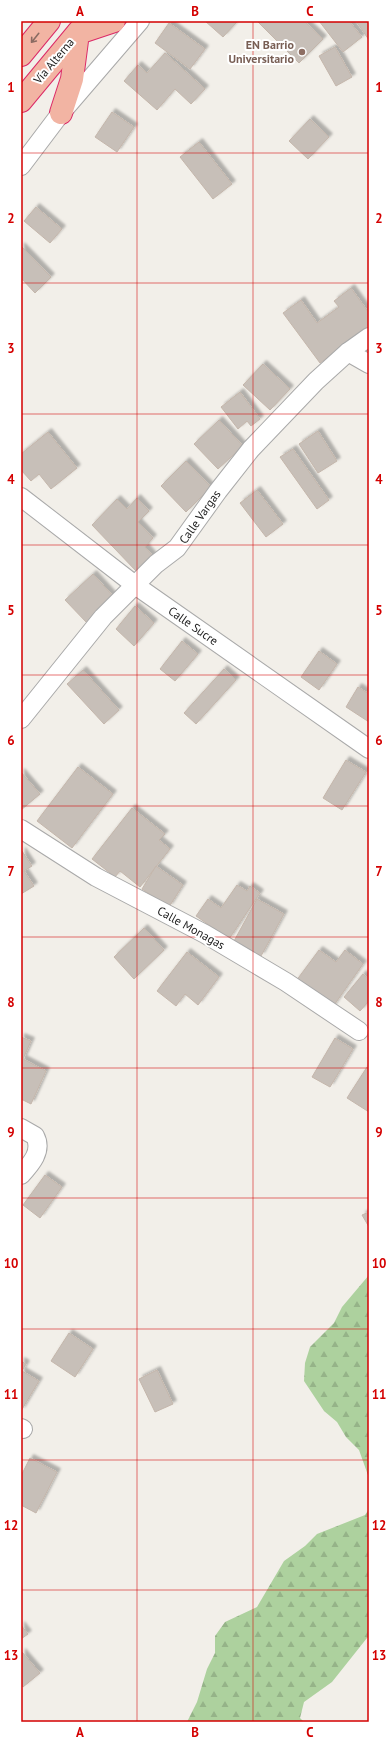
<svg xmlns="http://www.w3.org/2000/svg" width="390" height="1743" font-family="'PT Sans',sans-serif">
<defs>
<pattern id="forest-firs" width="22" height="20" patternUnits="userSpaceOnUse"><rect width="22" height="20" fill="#add19e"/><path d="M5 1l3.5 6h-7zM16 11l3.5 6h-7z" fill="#95b388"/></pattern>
<filter id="shadow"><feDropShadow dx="3.5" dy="-3.5" stdDeviation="1" flood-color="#0004"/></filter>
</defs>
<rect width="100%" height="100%" fill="#f2efe9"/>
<g fill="url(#forest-firs)">
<polygon points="369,1275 369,1478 359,1450 346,1437 337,1422 324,1411 304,1381 305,1363 310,1347 334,1323 342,1307"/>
<polygon points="369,1509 369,1638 367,1638 332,1682 304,1702 300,1718 304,1722 187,1722 197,1702 207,1669 215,1653 215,1636 225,1622 257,1607 284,1561 305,1546 317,1534 365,1515"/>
</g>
<g fill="#c7bfb8" stroke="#c4b6ab" filter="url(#shadow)">
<polygon points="205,21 235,21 237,22 223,37"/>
<polygon points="257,21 304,21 323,39 299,63"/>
<polygon points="319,21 349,21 362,37 343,52"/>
<polygon points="356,21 369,21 369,40"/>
<polygon points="169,23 205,49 190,69 155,43"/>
<polygon points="335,47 352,77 336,86 319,56"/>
<polygon points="165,53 205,89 191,104 175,89 157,110 124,81 138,65 147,73"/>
<polygon points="112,112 134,127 117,152 95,137"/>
<polygon points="310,119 329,137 308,159 289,141"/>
<polygon points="199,142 232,184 213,199 180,157"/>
<polygon points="36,207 62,229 50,243 24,221"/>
<polygon points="21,246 51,277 35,293 21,278"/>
<polygon points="351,288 369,313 369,327 320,363 283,313 301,300 317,323 339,307 334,301"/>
<polygon points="263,364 290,389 270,410 243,385"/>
<polygon points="240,392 260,419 251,426 247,421 238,429 221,407"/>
<polygon points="219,420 243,446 218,469 194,444"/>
<polygon points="318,431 337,461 318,473 299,444"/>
<polygon points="48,432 77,468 51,489 39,474 31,481 21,470 21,454"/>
<polygon points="293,449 329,500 317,509 280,457"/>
<polygon points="186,461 211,487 186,512 161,486"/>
<polygon points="257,490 283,524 266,537 240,503"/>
<polygon points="137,498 149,511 138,522 153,538 145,547 153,556 137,572 92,525 117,499 127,509"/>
<polygon points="93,574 114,597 87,623 65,600"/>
<polygon points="135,606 154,623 134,646 116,629"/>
<polygon points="182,641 198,654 175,681 160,669"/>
<polygon points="319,651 337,664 319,690 301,677"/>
<polygon points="224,669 236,680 196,724 184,713"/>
<polygon points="83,670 119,710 104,724 67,684"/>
<polygon points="358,687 369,694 369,722 346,707"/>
<polygon points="346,760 366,772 342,810 323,798"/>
<polygon points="78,767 113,794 72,848 37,821"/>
<polygon points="21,772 40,794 21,810"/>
<polygon points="132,808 165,834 159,840 170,849 140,887 120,871 115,877 92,859"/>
<polygon points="22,851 32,866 24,871 34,886 21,894"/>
<polygon points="156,866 183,885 169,907 142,889"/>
<polygon points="237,885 247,891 250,886 260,893 229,939 196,916 208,899 221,908"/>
<polygon points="257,899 284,914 261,956 234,941"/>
<polygon points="144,928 164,950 134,979 114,957"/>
<polygon points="319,950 336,962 345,950 363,964 332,1008 296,981"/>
<polygon points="187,952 219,977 198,1005 185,994 176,1006 157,991"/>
<polygon points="363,974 369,979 369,1001 360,1011 344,997"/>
<polygon points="21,1037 31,1041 23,1059 46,1071 31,1104 21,1099"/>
<polygon points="335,1038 353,1049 330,1087 312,1077"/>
<polygon points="367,1067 369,1068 369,1112 347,1098"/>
<polygon points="45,1175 62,1187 40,1218 23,1205"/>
<polygon points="369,1212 369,1227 362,1215"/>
<polygon points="69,1333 93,1349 75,1377 51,1361"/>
<polygon points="21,1361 26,1364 22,1371 39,1381 21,1411"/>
<polygon points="157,1370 173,1404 155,1412 139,1379"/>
<polygon points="30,1458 57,1472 36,1513 21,1505 21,1476"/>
<polygon points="21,1625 28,1634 21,1639"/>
<polygon points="22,1652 40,1673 23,1687 21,1684"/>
</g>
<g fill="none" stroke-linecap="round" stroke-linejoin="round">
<g stroke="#a9a9a9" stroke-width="20">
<g id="minor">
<polyline points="21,166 61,113 140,21"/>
<polyline points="348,352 369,364"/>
<polyline points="21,497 135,585 369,749"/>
<polyline points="21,719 103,617 156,564 177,548 218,491 251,449 316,381 348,352 369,337"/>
<polyline points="21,829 96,877 205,934 286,982 359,1031"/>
<path d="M 21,1128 L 35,1136 C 43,1151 31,1164 21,1175"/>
<polyline points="21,1428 23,1429"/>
</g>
</g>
<g stroke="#dc2a67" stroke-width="24">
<g id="trunk">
<polyline points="21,55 49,21"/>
<polyline points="21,101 79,31"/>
<polyline points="61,113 72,79 78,33 114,21"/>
</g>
</g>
<use href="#minor" stroke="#fff" stroke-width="18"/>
<use href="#trunk" stroke="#f2b4a3" stroke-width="22"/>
</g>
<defs><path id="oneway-shaft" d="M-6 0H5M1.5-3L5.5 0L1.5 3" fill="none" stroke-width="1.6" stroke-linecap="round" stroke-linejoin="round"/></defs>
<use stroke="#8a6b62" href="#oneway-shaft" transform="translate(35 38) rotate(129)"/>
<path fill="none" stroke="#d40000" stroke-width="1" stroke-opacity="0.55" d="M 137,21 L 137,1722M 253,21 L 253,1722M 21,153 L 369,153M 21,283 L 369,283M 21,414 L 369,414M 21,545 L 369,545M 21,675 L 369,675M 21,806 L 369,806M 21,937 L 369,937M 21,1068 L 369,1068M 21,1198 L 369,1198M 21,1329 L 369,1329M 21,1460 L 369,1460M 21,1590 L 369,1590"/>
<circle fill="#8d6e63" stroke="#fff" stroke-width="1.5" cx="302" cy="52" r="4"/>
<g text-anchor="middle" stroke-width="4" stroke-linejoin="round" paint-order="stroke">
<g font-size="12" font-weight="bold" fill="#785e54" stroke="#fff" text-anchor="end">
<text x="294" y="49">EN Barrio<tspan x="294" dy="14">Universitario</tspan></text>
</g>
<g font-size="12" fill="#222" stroke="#fff">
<text transform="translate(54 61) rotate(-50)" y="4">Vía Alterna</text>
<text transform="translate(200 517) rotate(-55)" y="4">Calle Vargas</text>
<text transform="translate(193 626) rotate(35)" y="4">Calle Sucre</text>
<text transform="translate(191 928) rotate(29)" y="4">Calle Monagas</text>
</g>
</g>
<rect width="390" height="1743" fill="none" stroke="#ffffff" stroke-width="44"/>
<rect x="22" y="22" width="346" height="1699" fill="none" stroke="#d40000" stroke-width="1.5"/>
<g font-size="13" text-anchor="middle" font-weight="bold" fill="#d40000">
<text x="80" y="16">A</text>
<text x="195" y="16">B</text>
<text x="310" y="16">C</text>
<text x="11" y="92">1</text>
<text x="379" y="92">1</text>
<text x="11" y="223">2</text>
<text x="379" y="223">2</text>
<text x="11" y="353">3</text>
<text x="379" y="353">3</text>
<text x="11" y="484">4</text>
<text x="379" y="484">4</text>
<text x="11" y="615">5</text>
<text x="379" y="615">5</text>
<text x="11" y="745">6</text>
<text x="379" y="745">6</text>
<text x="11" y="876">7</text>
<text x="379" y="876">7</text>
<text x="11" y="1007">8</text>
<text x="379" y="1007">8</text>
<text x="11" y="1137">9</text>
<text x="379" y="1137">9</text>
<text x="11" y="1268">10</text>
<text x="379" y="1268">10</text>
<text x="11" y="1399">11</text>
<text x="379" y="1399">11</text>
<text x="11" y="1530">12</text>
<text x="379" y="1530">12</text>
<text x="11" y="1660">13</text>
<text x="379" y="1660">13</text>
<text x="80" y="1737">A</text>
<text x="195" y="1737">B</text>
<text x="310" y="1737">C</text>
</g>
</svg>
